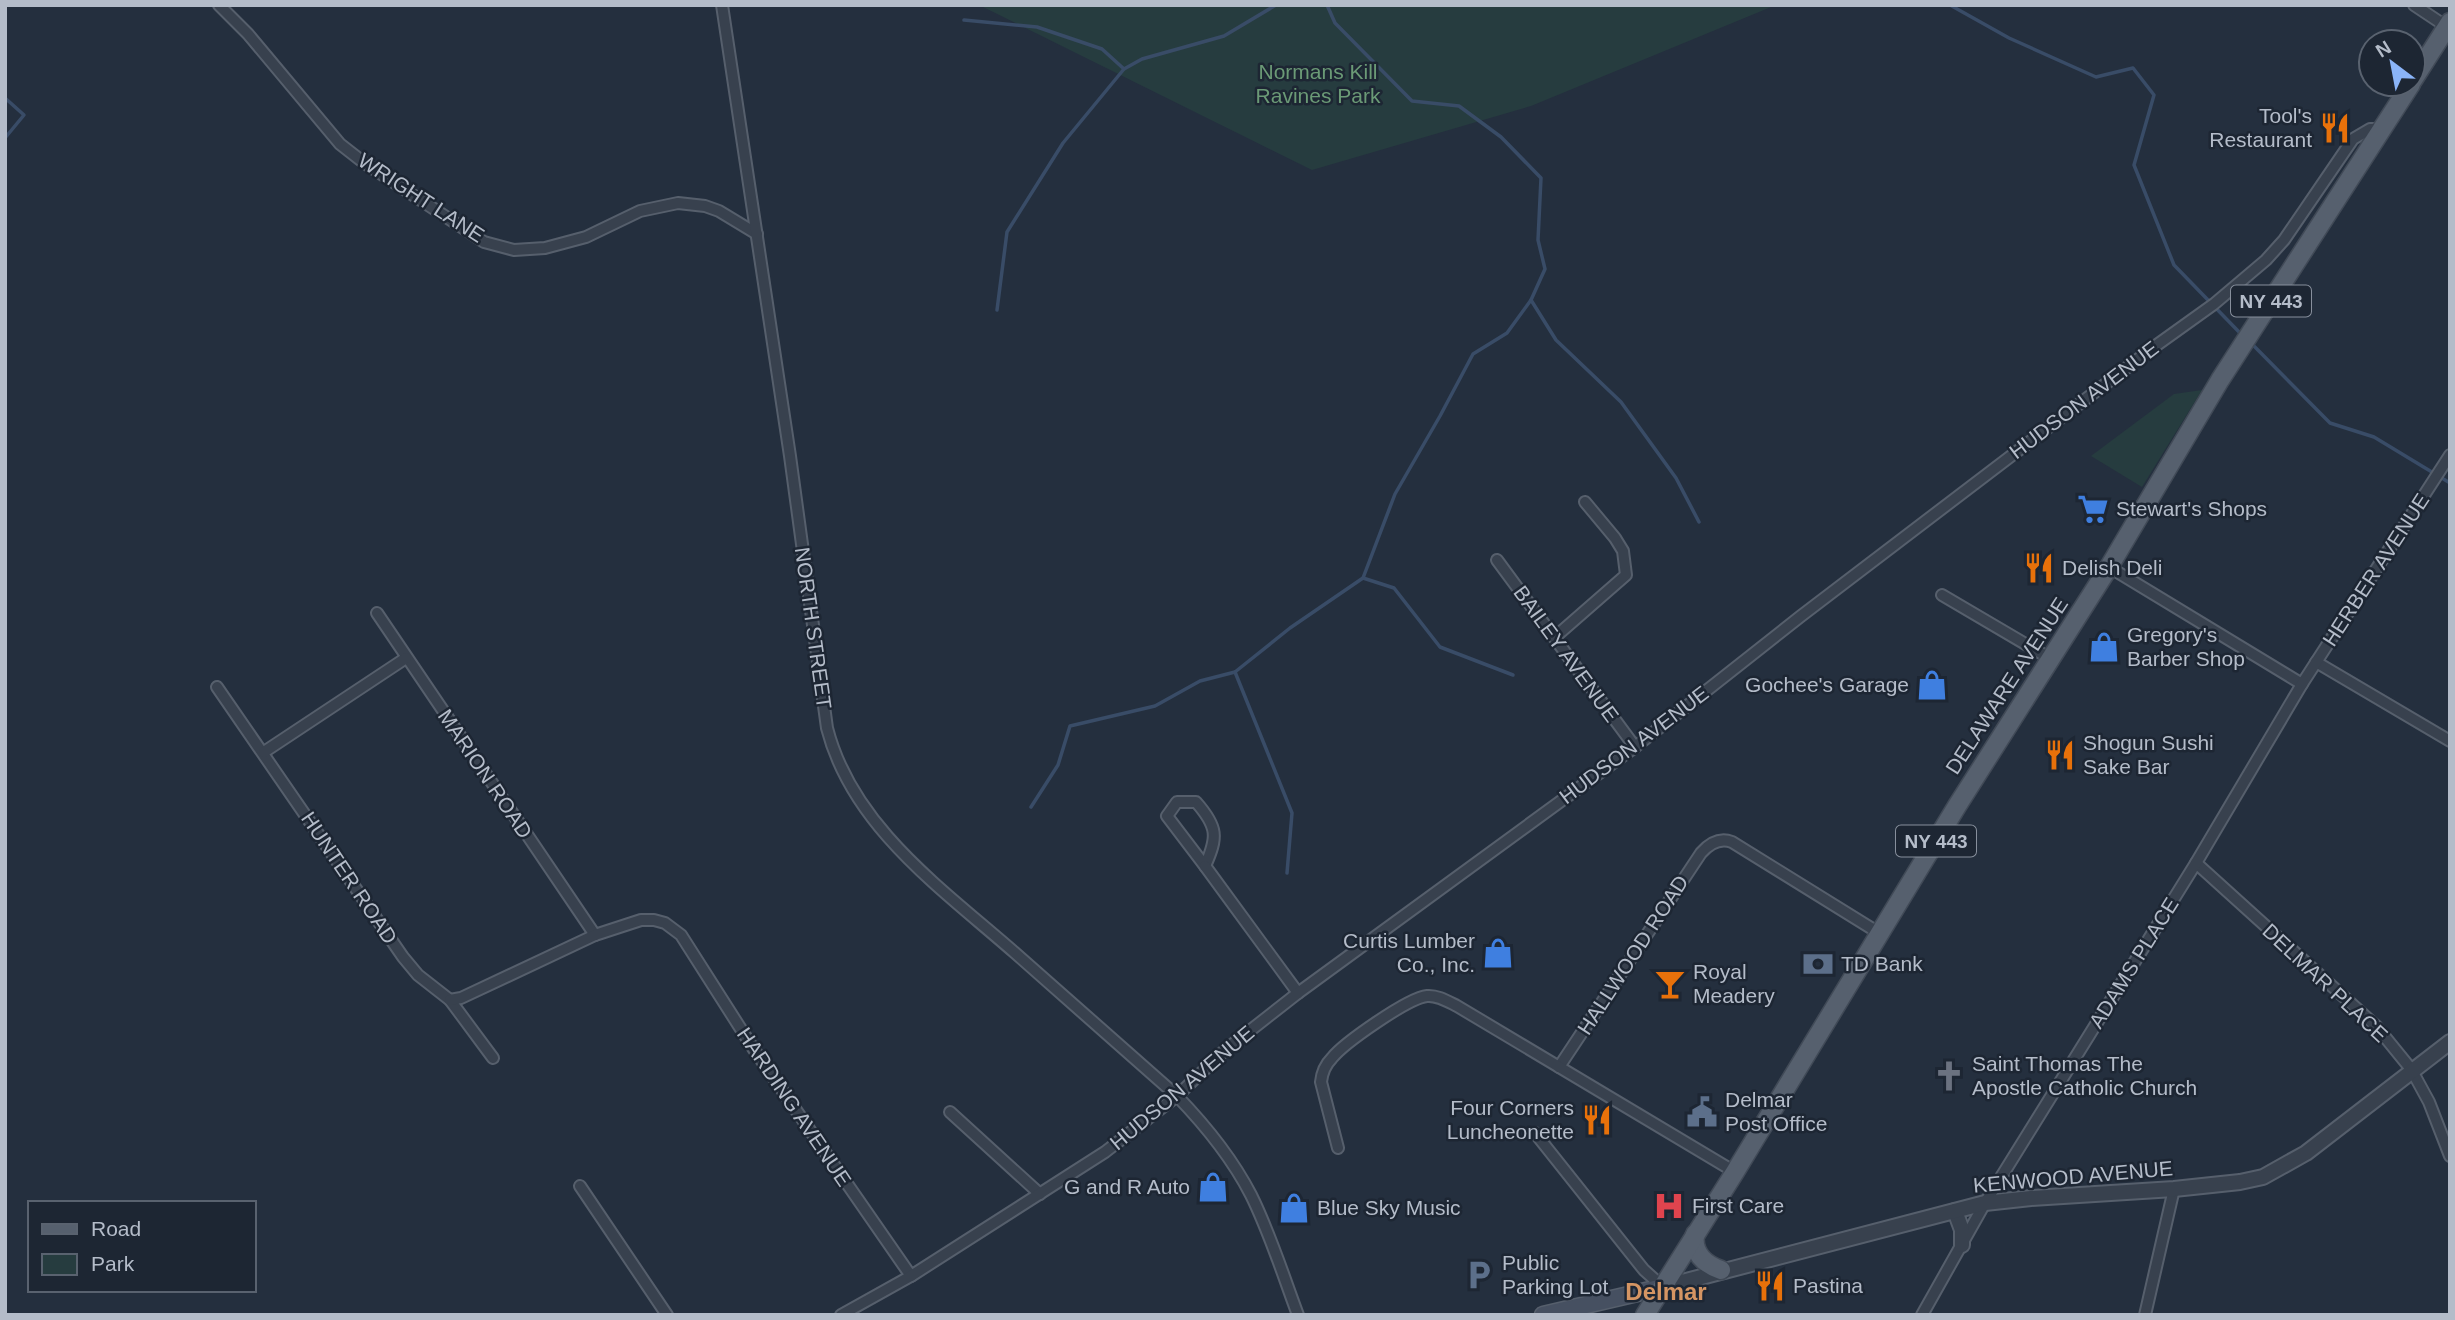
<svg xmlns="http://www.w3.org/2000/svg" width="2455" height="1320" font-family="Arial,sans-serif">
<rect width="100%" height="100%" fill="#242f3e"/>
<g fill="#263c3f">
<polygon points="979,5 1776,5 1531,106 1312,170"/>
<polygon points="2202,390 2142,487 2091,456 2174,394"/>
</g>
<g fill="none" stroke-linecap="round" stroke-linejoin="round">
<g stroke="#394c67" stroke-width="3.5">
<polyline points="1950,5 2009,38 2096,77 2133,68 2154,95 2134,165 2174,265 2241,334"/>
<polyline points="964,20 1037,27 1102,49 1124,69"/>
<polyline points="5,98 24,115 5,138"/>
<polyline points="1531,300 1556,340 1621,402 1676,478 1699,522"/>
<polyline points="997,310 1007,232 1063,143 1124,69 1142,59 1224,36 1276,5"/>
<polyline points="2252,344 2330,423 2374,437 2450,483"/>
<polyline points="1363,578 1394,588 1440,647 1513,675"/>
<polyline points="1031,807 1058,765 1070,726 1155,706 1200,681 1235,672"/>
<polyline points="1287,873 1292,813 1235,672 1290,628 1363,578 1395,494 1440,416 1473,354 1507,333 1531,300 1545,269 1538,240 1541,178 1501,137 1459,106 1412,101 1335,23 1327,5"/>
</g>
<g stroke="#565f6c" stroke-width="14">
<g id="minor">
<polyline points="219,5 248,34 340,144 363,162 484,242 514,250 545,248 586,237 640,211 678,203 705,206 719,211 757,234"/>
<path d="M 722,5 L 790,456 L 827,728 C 852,826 941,888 1014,952 C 1068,1000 1123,1048 1177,1096 C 1205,1125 1232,1158 1251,1195 C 1270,1233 1283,1275 1298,1315"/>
<polyline points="2414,5 2447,27"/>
<polyline points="1497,560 1635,747"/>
<polyline points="2109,567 2302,684"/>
<polyline points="1942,595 2051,659"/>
<polyline points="377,613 595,935"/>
<polyline points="1555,637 1626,575 1623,551 1615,538 1585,502"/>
<polyline points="2316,662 2450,741"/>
<polyline points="217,687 403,957 418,975 450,1000 493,1058"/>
<polyline points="264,752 406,658"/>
<path d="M 1177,802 L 1196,802 C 1218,827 1218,837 1205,866 L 1167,816 Z"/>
<polyline points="2196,863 2376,1026 2411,1069 2429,1102 2450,1156"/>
<polyline points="1205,866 1298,993"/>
<polyline points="450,1000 461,998 595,935 641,920 654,920 665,923 681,935 753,1048 911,1276"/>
<path d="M 1559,1067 L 1701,853 C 1709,844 1719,837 1732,842 L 1879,933"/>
<polyline points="950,1112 1040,1194"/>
<polyline points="1535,1133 1644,1270 1663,1287"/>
<path d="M 1338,1148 L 1321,1082 C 1322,1072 1325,1065 1332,1058 C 1344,1043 1408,998 1427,996 C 1437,995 1447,1001 1457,1006 L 1735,1172"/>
<polyline points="580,1186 667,1315"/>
<polyline points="841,1315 911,1276 1105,1152 1177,1096 1224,1051 1298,993 1635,747 1801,616 2154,347 2214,304 2266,260 2284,240 2353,139 2370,129 2382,129"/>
<polyline points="1922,1315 1985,1203 2196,863 2302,684 2450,455"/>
<polyline points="2145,1315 2174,1189"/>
</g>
</g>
<g stroke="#565f6c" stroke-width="18">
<g id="tertiary">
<polyline points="1955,1211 1962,1230 1962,1245"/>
<polyline points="1663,1287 1985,1203 2031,1198 2174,1189 2240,1182 2263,1177 2306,1153 2450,1042"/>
</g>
</g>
<g stroke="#565f6c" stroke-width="19">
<polyline id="secondary" points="1543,1315 1663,1287"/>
</g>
<g stroke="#414a57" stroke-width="21">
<g id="primary">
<polyline points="2413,80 2450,22"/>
<path d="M 1695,1234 C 1692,1253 1704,1264 1721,1270"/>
<polyline points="1645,1315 1735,1172 1957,806 2109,567 2220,380 2411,84"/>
</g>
</g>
<use href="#minor" stroke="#38414e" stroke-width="10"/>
<use href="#tertiary" stroke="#38414e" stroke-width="14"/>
<use href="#secondary" stroke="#465061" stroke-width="16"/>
<use href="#primary" stroke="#56606e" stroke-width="18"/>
</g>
<defs>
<g id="restaurant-bare" transform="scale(2.415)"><path d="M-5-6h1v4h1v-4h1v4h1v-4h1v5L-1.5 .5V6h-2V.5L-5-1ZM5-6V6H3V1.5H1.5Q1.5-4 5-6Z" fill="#e8710a" stroke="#1d2633" stroke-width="2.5" paint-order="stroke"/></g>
<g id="supermarket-bare" transform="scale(2.415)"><path d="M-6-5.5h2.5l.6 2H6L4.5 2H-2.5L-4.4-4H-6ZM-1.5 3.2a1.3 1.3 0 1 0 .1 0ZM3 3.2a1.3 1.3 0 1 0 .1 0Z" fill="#3f7fe0" stroke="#1d2633" stroke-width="2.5" paint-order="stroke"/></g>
<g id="shop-bare" transform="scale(2.415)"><path d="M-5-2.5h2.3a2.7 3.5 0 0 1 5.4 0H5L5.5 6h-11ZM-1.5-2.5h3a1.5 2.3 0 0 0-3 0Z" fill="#3f7fe0" stroke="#1d2633" stroke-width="2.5" paint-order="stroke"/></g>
<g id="bank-bare" transform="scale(2.415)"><path d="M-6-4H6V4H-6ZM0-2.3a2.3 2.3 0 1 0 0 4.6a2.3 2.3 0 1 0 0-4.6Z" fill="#5c6f8a" stroke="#1d2633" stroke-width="2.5" paint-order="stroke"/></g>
<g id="bar-bare" transform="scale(2.415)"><path d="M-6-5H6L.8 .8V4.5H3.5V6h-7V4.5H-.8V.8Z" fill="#e8710a" stroke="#1d2633" stroke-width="2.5" paint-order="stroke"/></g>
<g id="church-bare" transform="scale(2.415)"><path d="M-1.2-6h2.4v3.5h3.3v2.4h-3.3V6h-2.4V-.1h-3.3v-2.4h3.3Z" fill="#6b7280" stroke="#1d2633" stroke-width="2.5" paint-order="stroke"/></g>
<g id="civic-bare" transform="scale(2.415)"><path d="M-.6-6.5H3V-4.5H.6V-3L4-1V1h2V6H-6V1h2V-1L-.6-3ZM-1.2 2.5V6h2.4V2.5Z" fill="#5c6f8a" stroke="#1d2633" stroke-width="2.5" paint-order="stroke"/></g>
<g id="hospital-bare" transform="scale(2.415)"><path d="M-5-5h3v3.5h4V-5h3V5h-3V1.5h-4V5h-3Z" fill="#e0444e" stroke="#1d2633" stroke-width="2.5" paint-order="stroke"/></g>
<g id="parking-bare" transform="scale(2.415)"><path d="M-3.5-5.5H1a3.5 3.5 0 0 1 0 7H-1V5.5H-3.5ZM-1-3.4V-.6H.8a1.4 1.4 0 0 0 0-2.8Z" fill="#5c6f8a" stroke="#1d2633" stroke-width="2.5" paint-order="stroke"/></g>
</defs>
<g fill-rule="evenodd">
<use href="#restaurant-bare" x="2335" y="128"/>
<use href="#supermarket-bare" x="2093" y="509"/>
<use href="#restaurant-bare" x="2039" y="568"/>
<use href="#shop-bare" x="2104" y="647"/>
<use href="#shop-bare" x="1932" y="685"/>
<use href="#restaurant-bare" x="2060" y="755"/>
<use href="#shop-bare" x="1498" y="953"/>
<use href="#bank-bare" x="1818" y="964"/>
<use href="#bar-bare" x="1670" y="984"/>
<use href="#church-bare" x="1949" y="1076"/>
<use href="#civic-bare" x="1702" y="1112"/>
<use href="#restaurant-bare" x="1597" y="1120"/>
<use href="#shop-bare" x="1213" y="1187"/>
<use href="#hospital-bare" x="1669" y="1206"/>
<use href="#shop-bare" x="1294" y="1208"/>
<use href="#parking-bare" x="1479" y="1275"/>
<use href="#restaurant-bare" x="1770" y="1286"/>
</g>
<g text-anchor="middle" stroke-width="5" stroke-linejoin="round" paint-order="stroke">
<g fill="#1d2633" stroke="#878f9c" stroke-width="2">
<rect x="2231" y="285.5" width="80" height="31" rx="5"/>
<rect x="1896" y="825.5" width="80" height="31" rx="5"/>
</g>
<g font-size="19" font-weight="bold" fill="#b4bcc9">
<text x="2271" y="308">NY 443</text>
<text x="1936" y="848">NY 443</text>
</g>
<g font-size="21" fill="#6b9a76" stroke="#1d2633">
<text x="1318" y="79">Normans Kill<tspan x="1318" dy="24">Ravines Park</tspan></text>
</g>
<g font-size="21" fill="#b4bcc9" stroke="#1d2633" text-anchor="start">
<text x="2312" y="123" text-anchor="end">Tool's<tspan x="2312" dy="24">Restaurant</tspan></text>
<text x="2116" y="516">Stewart's Shops</text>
<text x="2062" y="575">Delish Deli</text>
<text x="2127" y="642">Gregory's<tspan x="2127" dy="24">Barber Shop</tspan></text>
<text x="1909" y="692" text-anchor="end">Gochee's Garage</text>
<text x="2083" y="750">Shogun Sushi<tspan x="2083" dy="24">Sake Bar</tspan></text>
<text x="1475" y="948" text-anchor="end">Curtis Lumber<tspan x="1475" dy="24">Co., Inc.</tspan></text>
<text x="1841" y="971">TD Bank</text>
<text x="1693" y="979">Royal<tspan x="1693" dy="24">Meadery</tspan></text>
<text x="1972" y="1071">Saint Thomas The<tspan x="1972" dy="24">Apostle Catholic Church</tspan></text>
<text x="1725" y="1107">Delmar<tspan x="1725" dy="24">Post Office</tspan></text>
<text x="1574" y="1115" text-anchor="end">Four Corners<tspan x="1574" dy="24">Luncheonette</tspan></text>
<text x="1190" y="1194" text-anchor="end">G and R Auto</text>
<text x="1692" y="1213">First Care</text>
<text x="1317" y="1215">Blue Sky Music</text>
<text x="1502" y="1270">Public<tspan x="1502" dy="24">Parking Lot</tspan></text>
<text x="1793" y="1293">Pastina</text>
</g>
<g font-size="21" fill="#b4bcc9" stroke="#1d2633">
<text transform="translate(421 198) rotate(33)" y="7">WRIGHT LANE</text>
<text transform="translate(2084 400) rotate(-37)" y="7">HUDSON AVENUE</text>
<text transform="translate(2376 570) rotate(-57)" y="7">HERBER AVENUE</text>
<text transform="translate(813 628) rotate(82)" y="7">NORTH STREET</text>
<text transform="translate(1566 654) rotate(54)" y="7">BAILEY AVENUE</text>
<text transform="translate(2007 686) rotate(-57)" y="7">DELAWARE AVENUE</text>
<text transform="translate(1634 745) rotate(-37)" y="7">HUDSON AVENUE</text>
<text transform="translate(485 774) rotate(56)" y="7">MARION ROAD</text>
<text transform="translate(349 878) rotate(56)" y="7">HUNTER ROAD</text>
<text transform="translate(1633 955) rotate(-57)" y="7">HALLWOOD ROAD</text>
<text transform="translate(2134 963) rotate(-58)" y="7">ADAMS PLACE</text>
<text transform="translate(2325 983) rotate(43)" y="7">DELMAR PLACE</text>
<text transform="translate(1182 1088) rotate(-40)" y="7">HUDSON AVENUE</text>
<text transform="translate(794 1107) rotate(56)" y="7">HARDING AVENUE</text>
<text transform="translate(2073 1177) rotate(-5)" y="7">KENWOOD AVENUE</text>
</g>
<g font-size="24" font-weight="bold" fill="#d59563" stroke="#1d2633">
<text x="1666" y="1300">Delmar</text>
</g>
</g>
<rect width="2455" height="1320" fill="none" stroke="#b4bcc9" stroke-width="14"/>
<rect x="28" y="1201" width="228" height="91" fill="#1d2633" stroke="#59626f" stroke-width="2"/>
<rect x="42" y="1224" width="35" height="10" fill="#56606e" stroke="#59626f" stroke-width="2"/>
<text x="91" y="1236" font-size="21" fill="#b4bcc9">Road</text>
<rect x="42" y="1254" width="35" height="21" fill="#263c3f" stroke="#59626f" stroke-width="2"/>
<text x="91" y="1271" font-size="21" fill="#b4bcc9">Park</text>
<g transform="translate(2392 63) rotate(328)"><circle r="33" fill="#1d2633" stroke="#59626f" stroke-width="2"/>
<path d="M0-5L12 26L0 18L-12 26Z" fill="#8ab4f8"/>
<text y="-10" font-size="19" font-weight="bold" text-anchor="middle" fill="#b4bcc9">N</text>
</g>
</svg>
